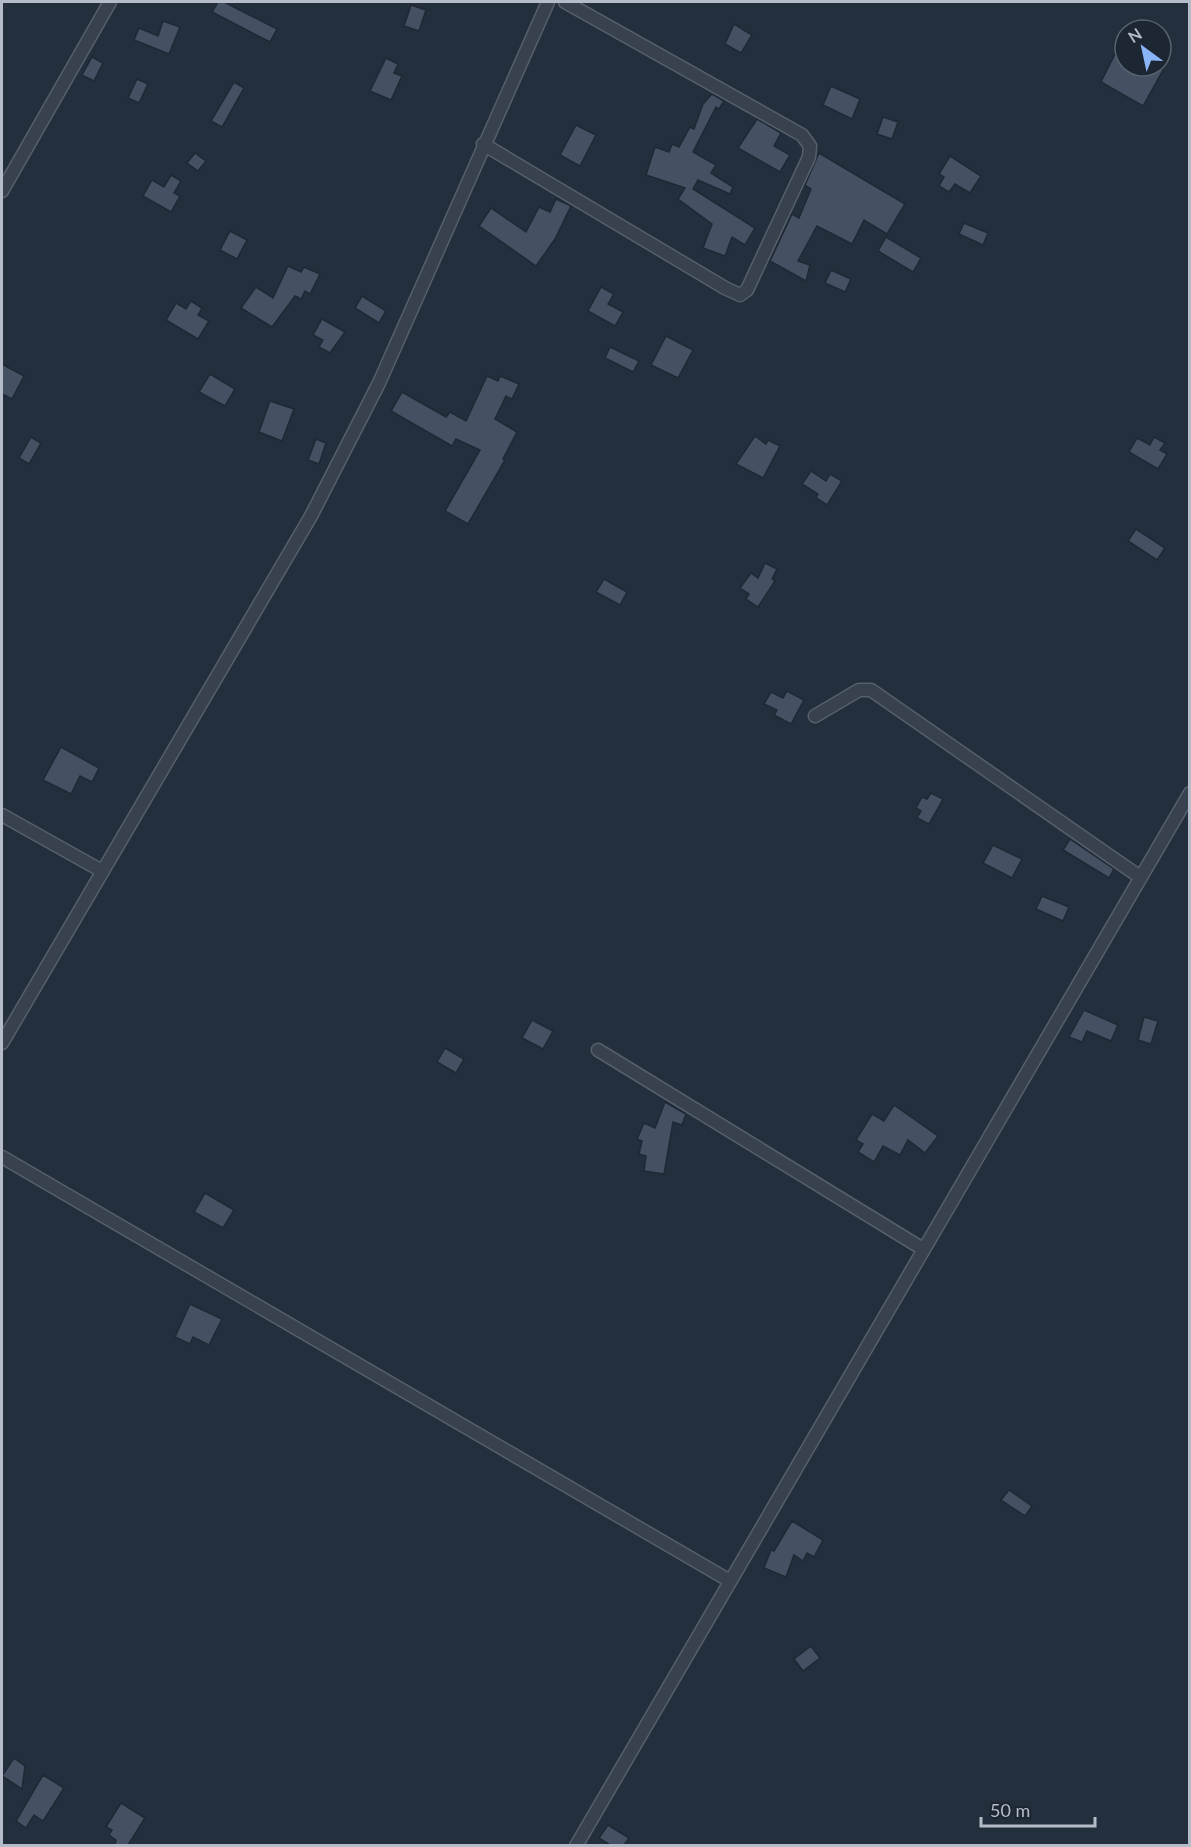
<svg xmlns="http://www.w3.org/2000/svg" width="1191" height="1847" font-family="Lato,sans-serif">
<rect width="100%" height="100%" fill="#242f3e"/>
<g fill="#455162" stroke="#1f2835" stroke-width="1.5">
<polygon points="218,2 224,2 277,29 270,42 212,12"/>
<polygon points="411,5 426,10 419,31 404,26"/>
<polygon points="163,21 180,27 169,54 134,40 139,28 158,36"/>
<polygon points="734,24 752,35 741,53 725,44"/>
<polygon points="1115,54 1125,60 1125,66 1156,66 1163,70 1143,106 1101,82"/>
<polygon points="92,57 103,63 94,81 82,75"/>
<polygon points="386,58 398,64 394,73 402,76 391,100 370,91"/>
<polygon points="137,79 148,84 139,103 128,98"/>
<polygon points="234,82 244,88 222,127 211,121"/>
<polygon points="831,86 860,99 852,119 823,105"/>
<polygon points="712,94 724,101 719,109 716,107 693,152 716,165 711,173 733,187 730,194 698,180 693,189 755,228 745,245 732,237 725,256 703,248 712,224 678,199 685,188 646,175 655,147 669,152 672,144 679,147 690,127 694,129 703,104"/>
<polygon points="883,117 898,122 892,139 877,134"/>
<polygon points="757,119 781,133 774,146 790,155 780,172 738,148"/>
<polygon points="576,125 596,135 580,166 560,155"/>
<polygon points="195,153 206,161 198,171 187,163"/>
<polygon points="819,153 905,204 887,234 864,220 852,244 817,226 798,261 810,265 806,281 770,261 792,214 799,218 811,189 805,185"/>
<polygon points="950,156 981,176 970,193 955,184 949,192 939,186 944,177 939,174"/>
<polygon points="171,175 181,181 174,193 180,196 171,212 143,196 152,180 164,187"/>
<polygon points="556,199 571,206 555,239 536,266 479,226 491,208 526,232 539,207 550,212"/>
<polygon points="964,223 988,233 983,245 959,234"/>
<polygon points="230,231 247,240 237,259 220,250"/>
<polygon points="886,237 921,258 913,272 878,251"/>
<polygon points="288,266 301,272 304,267 320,274 310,294 305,291 301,299 295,296 272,327 241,308 256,287 273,298"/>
<polygon points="831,270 851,279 845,292 825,283"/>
<polygon points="601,287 614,294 608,304 623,312 615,326 588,311"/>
<polygon points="362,296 386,311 379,323 355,308"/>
<polygon points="191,301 202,308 198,315 209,321 198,339 166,320 176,303 186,309"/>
<polygon points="322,319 345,332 330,353 319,347 323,340 313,335"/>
<polygon points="666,336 693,350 678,378 651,365"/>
<polygon points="610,347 639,361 633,372 605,358"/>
<polygon points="2,364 24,376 12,399 2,394"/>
<polygon points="210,374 235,389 225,406 199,392"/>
<polygon points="487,376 498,381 500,376 519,384 512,399 506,396 495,419 517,432 503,459 505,460 468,524 445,511 480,450 456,439 452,446 391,411 402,392 446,417 450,412 466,421"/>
<polygon points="270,401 294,409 282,441 259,432"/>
<polygon points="755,436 766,444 768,440 780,446 763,478 736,464"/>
<polygon points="31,437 41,443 29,464 19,458"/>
<polygon points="1154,437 1165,443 1160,450 1167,454 1158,469 1129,452 1137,438 1150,445"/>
<polygon points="316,439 326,443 319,464 308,460"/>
<polygon points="811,471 826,481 830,474 842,481 827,505 816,498 818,494 802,484"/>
<polygon points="1136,529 1165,548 1157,560 1128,541"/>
<polygon points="765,563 777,569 772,579 775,581 758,607 746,599 749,594 740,588 751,573 758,578"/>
<polygon points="604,579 627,592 620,605 596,592"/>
<polygon points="787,691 804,700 791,724 774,715 777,710 764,704 771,692 783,698"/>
<polygon points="61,747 99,768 92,782 80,776 71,794 43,780"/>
<polygon points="931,793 943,799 929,824 917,818 921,811 916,808 922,797 927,799"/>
<polygon points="1070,839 1114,869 1109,878 1063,850"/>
<polygon points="993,845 1022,859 1012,878 983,863"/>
<polygon points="1042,896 1069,907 1063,921 1036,909"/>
<polygon points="1084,1010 1118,1025 1111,1041 1087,1031 1082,1042 1069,1037"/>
<polygon points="1144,1017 1158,1021 1151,1044 1138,1040"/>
<polygon points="532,1020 553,1031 543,1049 522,1038"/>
<polygon points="445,1048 464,1059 456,1073 437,1062"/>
<polygon points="665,1102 686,1114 682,1125 673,1122 664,1174 644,1171 646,1156 639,1154 642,1141 637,1139 644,1123 655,1128"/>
<polygon points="894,1105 938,1136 925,1153 908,1140 900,1155 883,1146 874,1162 858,1152 863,1144 856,1140 872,1114 884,1121"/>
<polygon points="205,1193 234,1210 223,1228 194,1212"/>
<polygon points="190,1304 222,1319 209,1345 193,1337 190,1344 175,1337"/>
<polygon points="1009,1490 1032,1506 1025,1516 1001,1500"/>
<polygon points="792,1521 823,1540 814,1557 807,1553 803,1561 794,1555 786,1577 764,1568 771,1550 774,1551"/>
<polygon points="811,1646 820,1658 803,1671 794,1659"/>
<polygon points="14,1758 25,1766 22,1789 2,1776"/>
<polygon points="43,1775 64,1788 43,1821 34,1815 26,1828 16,1821"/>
<polygon points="121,1803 145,1818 128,1845 115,1845 116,1840 109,1835 112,1830 106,1827"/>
<polygon points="608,1825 629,1838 624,1845 610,1845 599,1838"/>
</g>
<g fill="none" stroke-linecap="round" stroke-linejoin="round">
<g stroke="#565f6c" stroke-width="15">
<g id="street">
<polyline points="483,144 725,288 740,295 747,290 809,157 810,146 802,135 565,2"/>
<polyline points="2,191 110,2"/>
<polyline points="815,716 859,690 871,690 1140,877"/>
<polyline points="2,815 102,871"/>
<polyline points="2,1043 311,516 379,383 548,2"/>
<polyline points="598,1050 923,1249"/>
<polyline points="2,1157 730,1581"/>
<polyline points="576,1846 1190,793"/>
</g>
</g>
<use href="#street" stroke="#38414e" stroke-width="12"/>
</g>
<rect width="1191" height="1847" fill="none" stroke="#b4bcc9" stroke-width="6"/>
<g transform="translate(1143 48) rotate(327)"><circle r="28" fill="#1d2633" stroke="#59626f" stroke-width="1.5"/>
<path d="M0-4.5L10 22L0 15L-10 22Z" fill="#8ab4f8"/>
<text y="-9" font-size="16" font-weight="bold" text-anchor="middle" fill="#b4bcc9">N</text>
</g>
<path d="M981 1817v9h114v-9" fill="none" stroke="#b4bcc9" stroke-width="3"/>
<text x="990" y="1817" font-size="18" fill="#b4bcc9" stroke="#1d2633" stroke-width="4.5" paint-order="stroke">50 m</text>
</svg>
